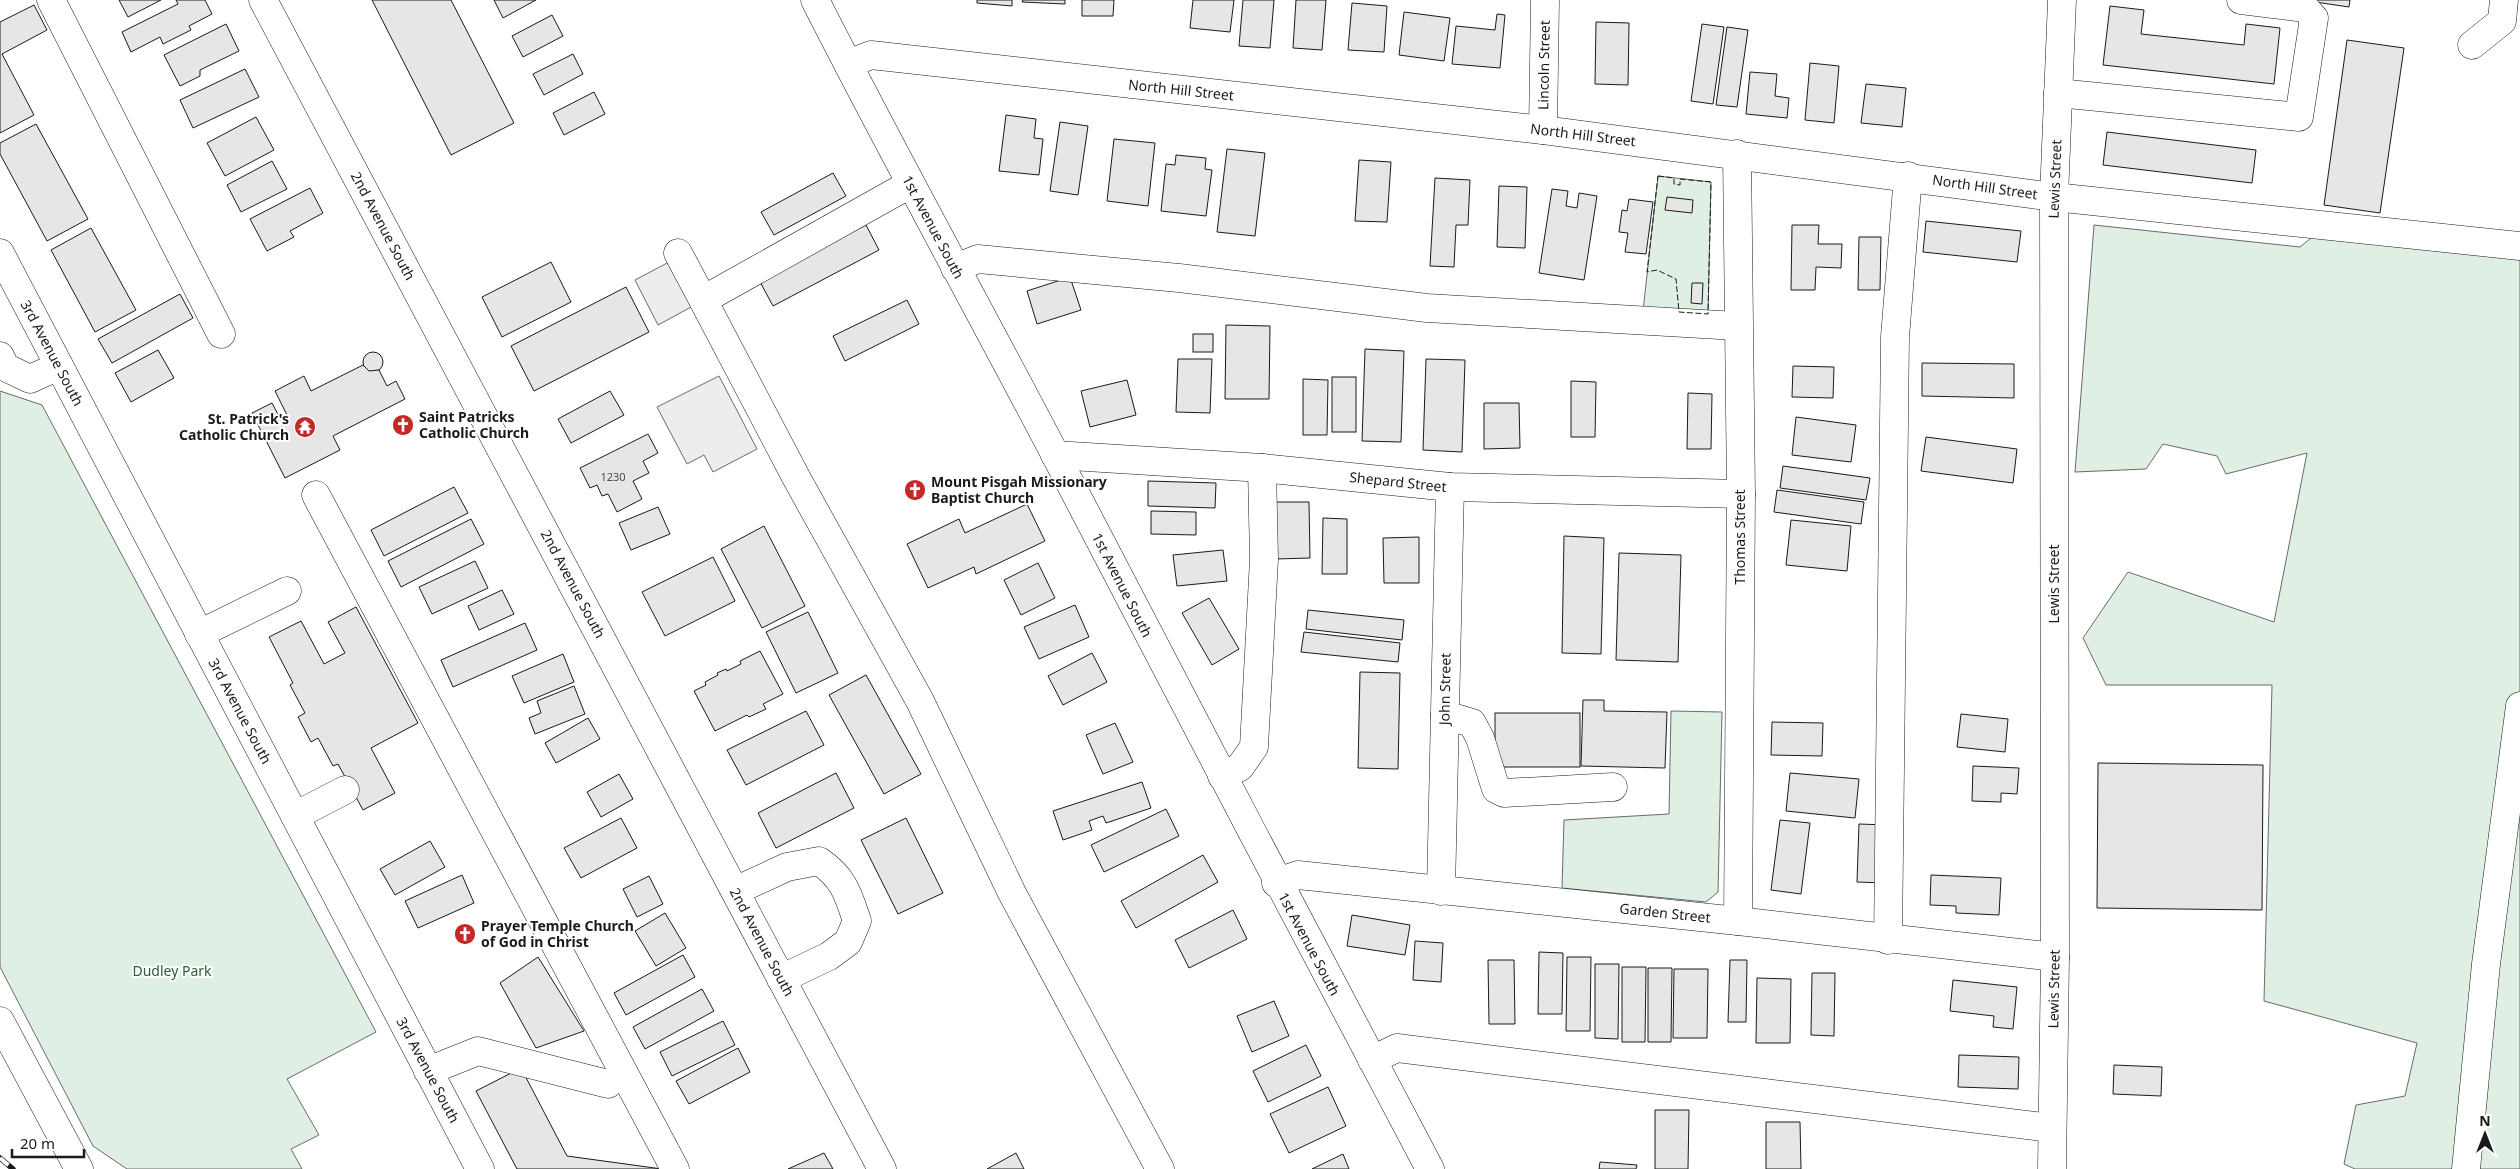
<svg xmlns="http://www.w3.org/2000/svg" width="2520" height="1169" font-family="'Noto Sans',sans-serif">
<rect width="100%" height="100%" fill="#fff"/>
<g fill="#e0efe3" stroke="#6a6a6a">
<polygon points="1658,176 1711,182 1708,314 1643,311"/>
<polygon points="2332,221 2520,236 2520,1169 2355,1169 2344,1164 2356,1105 2405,1096 2417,1043 2264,1001 2272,685 2106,685 2083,638 2128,572 2274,622 2307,453 2226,474 2217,456 2163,444 2146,469 2075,472 2094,225 2300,247"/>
<polygon points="0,391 42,405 376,1032 287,1079 319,1135 291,1149 302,1169 127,1169 93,1146 0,967"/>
<polygon points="1671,711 1722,712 1718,892 1706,902 1562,888 1564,820 1669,814"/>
</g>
<g fill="#ededed" stroke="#6a6a6a">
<polygon points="669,262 693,306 658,325 635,280"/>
<polygon points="719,376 757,449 713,472 704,455 687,464 657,407"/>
</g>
<g fill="#e6e6e6" stroke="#1a1a1a">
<polygon points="119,0 161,0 128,17"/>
<polygon points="176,0 205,0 212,14 189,26 191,30 163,44 160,37 131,52 122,32 178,4"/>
<polygon points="372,0 451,0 514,123 451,155"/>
<polygon points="494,0 536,0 503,18"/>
<polygon points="977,0 1012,0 1012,6 977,3"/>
<polygon points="1023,0 1065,0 1065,4 1022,2"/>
<polygon points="1082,0 1114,0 1113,16 1082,16"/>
<polygon points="1193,0 1234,0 1230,32 1190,28"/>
<polygon points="1243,0 1274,0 1270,48 1239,46"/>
<polygon points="1296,0 1326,0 1322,50 1293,48"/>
<polygon points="2302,0 2350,0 2349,7"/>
<polygon points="1352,3 1387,6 1384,52 1348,50"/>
<polygon points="34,5 47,30 2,54 34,115 0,133 0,22"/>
<polygon points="2110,6 2144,10 2141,34 2244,45 2246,24 2280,28 2274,84 2103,65"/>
<polygon points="1404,12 1450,18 1444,61 1399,55"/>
<polygon points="1497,14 1505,15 1500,68 1452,64 1456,26 1495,30"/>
<polygon points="552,15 563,36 523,57 512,36"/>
<polygon points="1596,22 1629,23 1628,85 1595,84"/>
<polygon points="226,24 239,51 200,70 200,76 180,86 164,55"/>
<polygon points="1702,24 1724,27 1713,104 1691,101"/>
<polygon points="1727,27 1748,30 1737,107 1716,105"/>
<polygon points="2347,40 2404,48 2380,213 2324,205"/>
<polygon points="573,54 583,74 544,95 533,74"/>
<polygon points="1810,63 1839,66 1834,123 1805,120"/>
<polygon points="245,69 259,97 193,128 180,100"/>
<polygon points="1750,72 1777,74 1775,96 1789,98 1787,118 1746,114"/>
<polygon points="1866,84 1906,88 1902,127 1861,123"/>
<polygon points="594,92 605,114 564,135 553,113"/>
<polygon points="1006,115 1036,119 1034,138 1043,139 1039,175 999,171"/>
<polygon points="256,117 274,150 225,176 207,143"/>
<polygon points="1060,122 1088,126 1078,195 1050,191"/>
<polygon points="36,124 88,219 47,241 0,154 0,143"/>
<polygon points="2107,132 2256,150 2252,183 2103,165"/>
<polygon points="1114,139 1155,143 1148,206 1107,201"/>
<polygon points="1227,149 1265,153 1255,236 1217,232"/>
<polygon points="1176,155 1206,158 1205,169 1212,170 1206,216 1161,211 1166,164 1175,165"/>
<polygon points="1359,160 1391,162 1387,222 1355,221"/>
<polygon points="272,161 287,189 241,212 227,185"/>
<polygon points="833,173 846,196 774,235 761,212"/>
<polygon points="1435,178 1470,180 1468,225 1456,225 1454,267 1430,266"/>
<polygon points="1499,186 1527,187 1525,248 1497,247"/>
<polygon points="310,188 323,213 290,231 294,237 267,251 250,219"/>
<polygon points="1552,189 1568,191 1566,206 1577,208 1579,193 1597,196 1584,280 1539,273"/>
<polygon points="1667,197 1693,200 1692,213 1665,210"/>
<polygon points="1629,199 1653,202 1646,254 1625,252 1628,233 1619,232 1622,210 1627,211"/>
<polygon points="1926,221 2021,231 2017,262 1923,252"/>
<polygon points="866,225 879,250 773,306 759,280"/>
<polygon points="1792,225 1819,225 1818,244 1842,244 1841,268 1816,267 1815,290 1791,290"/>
<polygon points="91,228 136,310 95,332 51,250"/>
<polygon points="1859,237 1881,237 1880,290 1858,290"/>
<polygon points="551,262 571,302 502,337 482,297"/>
<polygon points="1070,277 1081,310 1037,324 1027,291"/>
<polygon points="1692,283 1703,283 1702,304 1691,303"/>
<polygon points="626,287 649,332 534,391 511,346"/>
<polygon points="180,294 193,318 112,363 98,339"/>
<polygon points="907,300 919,324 845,361 833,336"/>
<polygon points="1226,325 1270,326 1269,399 1225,399"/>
<rect x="1193" y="334" width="20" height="18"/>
<polygon points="1365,349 1404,351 1401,442 1362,441"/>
<polygon points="158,350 174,378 131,402 115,373"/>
<circle cx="373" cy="362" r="10"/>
<polygon points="1178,359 1212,359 1210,413 1176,412"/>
<polygon points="1426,359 1465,360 1462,452 1423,450"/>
<polygon points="1922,363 2014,364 2014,398 1922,396"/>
<polygon points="363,365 369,371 379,370 387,386 396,381 405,399 333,436 340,450 285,478 252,413 272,403 280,418 287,415 275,391 304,376 311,391"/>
<polygon points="1793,366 1834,367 1833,398 1792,397"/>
<rect x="1332" y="377" width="24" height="55"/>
<polygon points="1303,379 1328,380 1327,435 1303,435"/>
<polygon points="1127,380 1136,415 1090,427 1081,391"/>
<polygon points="1571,381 1596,382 1595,437 1571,437"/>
<polygon points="610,391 624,415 571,443 558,419"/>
<polygon points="1688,393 1712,394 1711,449 1687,449"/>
<polygon points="1484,403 1519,403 1520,448 1484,449"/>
<polygon points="1796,417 1856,425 1851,462 1792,455"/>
<polygon points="648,434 658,453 643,461 649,473 633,481 642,499 617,512 608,494 602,496 597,485 590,488 580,468"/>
<polygon points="1926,437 2017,449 2013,483 1921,471"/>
<polygon points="1783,466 1870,478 1866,500 1780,488"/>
<polygon points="1148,481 1216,483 1215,508 1148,506"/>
<polygon points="454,487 468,513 384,556 371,530"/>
<polygon points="1777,490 1864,502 1861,524 1774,512"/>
<polygon points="1274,502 1309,502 1310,558 1275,559"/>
<polygon points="1027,504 1045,541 976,574 974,567 928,588 907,544 959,519 965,533"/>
<polygon points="658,507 670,534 631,550 619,523"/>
<polygon points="1151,511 1196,512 1196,535 1151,534"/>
<polygon points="1323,518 1347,519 1347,574 1322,574"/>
<polygon points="471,519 484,544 401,587 388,561"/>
<polygon points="1791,520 1851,526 1847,571 1786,565"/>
<polygon points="764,526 805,606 762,628 721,549"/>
<polygon points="1564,536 1604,538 1601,654 1562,653"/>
<polygon points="1419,537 1419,583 1384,583 1383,538"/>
<polygon points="1223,550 1227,581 1177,586 1173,555"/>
<polygon points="1619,553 1681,555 1678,662 1616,660"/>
<polygon points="713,557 735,601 665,636 642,592"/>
<polygon points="475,561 488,588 432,614 419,587"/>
<polygon points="1038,563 1055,598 1021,615 1004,580"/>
<polygon points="502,590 514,614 479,630 468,606"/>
<polygon points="1209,598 1239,649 1212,665 1182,613"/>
<polygon points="1075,605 1089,637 1039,659 1024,627"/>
<polygon points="356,607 418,723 371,748 395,793 363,810 338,764 333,766 318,738 311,742 298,717 305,713 290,685 293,683 269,637 301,621 324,664 345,653 328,622"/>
<polygon points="1308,610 1404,620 1402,640 1306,629"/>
<polygon points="808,612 838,673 796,693 766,632"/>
<polygon points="525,623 537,650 453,687 441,660"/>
<polygon points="1304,632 1400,643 1398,662 1301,652"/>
<polygon points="760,651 783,694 763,704 766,709 749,717 747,715 715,731 694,691 706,685 705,682 718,675 717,673 726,669 727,671 741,664 740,661"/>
<polygon points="1092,653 1107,682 1063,705 1048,676"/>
<polygon points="563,654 574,682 524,703 512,676"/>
<polygon points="1360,672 1400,673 1398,769 1358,768"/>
<polygon points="866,675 921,774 884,794 829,695"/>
<polygon points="574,686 585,714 535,734 529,718 541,713 537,701"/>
<polygon points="1583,700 1604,700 1604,711 1667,712 1665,768 1581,766"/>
<polygon points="806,711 824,745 746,785 727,750"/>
<rect x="1495" y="713" width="85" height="54"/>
<polygon points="1961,714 2008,719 2005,752 1957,747"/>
<polygon points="588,718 600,739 556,763 545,743"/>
<polygon points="1772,722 1823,723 1822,756 1771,755"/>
<polygon points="1115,723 1133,762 1103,774 1086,735"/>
<polygon points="2098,763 2263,765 2262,910 2097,908"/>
<polygon points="1973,766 2019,768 2017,794 2001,793 2001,802 1972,801"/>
<polygon points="836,773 854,808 776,848 758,813"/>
<polygon points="1790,773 1859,779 1855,818 1786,811"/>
<polygon points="619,774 633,799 601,817 587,792"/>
<polygon points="1142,782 1151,808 1106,823 1103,816 1089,821 1092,830 1063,840 1053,811"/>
<polygon points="1166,809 1179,836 1104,872 1091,845"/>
<polygon points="621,818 637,848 581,878 564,848"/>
<polygon points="906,818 943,893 898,914 861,840"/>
<polygon points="1780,820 1810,823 1801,894 1771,890"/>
<polygon points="1859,824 1887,825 1885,883 1857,882"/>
<polygon points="430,841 445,867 395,895 380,869"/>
<polygon points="1203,855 1218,882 1136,928 1121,901"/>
<polygon points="462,875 474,903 418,928 405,901"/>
<polygon points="1931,875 2001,878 1999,915 1956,913 1956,906 1930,905"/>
<polygon points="649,876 663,904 637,917 623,889"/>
<polygon points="1233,910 1247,939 1189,968 1175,940"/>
<polygon points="665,913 686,948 656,966 635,931"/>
<polygon points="1352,915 1410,925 1405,955 1347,946"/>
<polygon points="1415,941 1443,943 1441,982 1413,980"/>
<polygon points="1539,952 1563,953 1562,1014 1538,1014"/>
<polygon points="683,955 695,977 626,1015 614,993"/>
<polygon points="538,957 584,1031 536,1048 500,983"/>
<polygon points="1567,957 1591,957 1590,1031 1566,1031"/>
<polygon points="1488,960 1514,960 1515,1024 1489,1024"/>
<polygon points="1730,960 1747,960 1746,1022 1728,1022"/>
<polygon points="1595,964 1619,964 1618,1039 1595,1038"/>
<polygon points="1622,967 1646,967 1645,1042 1622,1042"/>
<polygon points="1648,968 1672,968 1671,1042 1648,1042"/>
<polygon points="1674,969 1708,969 1707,1038 1673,1038"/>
<polygon points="1812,973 1835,973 1834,1036 1811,1035"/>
<polygon points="1757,978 1791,979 1790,1043 1756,1043"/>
<polygon points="1953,980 2017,987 2013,1029 1993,1027 1994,1016 1950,1011"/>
<polygon points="702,989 714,1011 645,1049 633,1027"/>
<polygon points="1274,1001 1289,1036 1252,1052 1237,1016"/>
<polygon points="723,1021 735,1045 672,1076 660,1052"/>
<polygon points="1306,1045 1321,1076 1268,1102 1253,1071"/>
<polygon points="738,1048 750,1072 689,1104 676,1081"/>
<polygon points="1959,1055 2019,1057 2018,1089 1958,1087"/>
<polygon points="2114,1065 2162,1067 2161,1096 2113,1094"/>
<polygon points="521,1068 567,1156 662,1169 517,1169 476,1091"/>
<polygon points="1328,1087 1346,1126 1289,1153 1270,1114"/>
<polygon points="1655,1110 1689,1110 1688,1169 1655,1169"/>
<polygon points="1766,1122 1800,1122 1801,1169 1766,1169"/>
<polygon points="824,1153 833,1169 788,1169"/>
<polygon points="1016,1153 1024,1169 987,1169"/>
<polygon points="1343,1154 1349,1169 1312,1169"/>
<polygon points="1600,1162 1637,1165 1636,1169 1599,1169"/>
</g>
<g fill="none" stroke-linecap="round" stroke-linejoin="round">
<g stroke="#1a1a1a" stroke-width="29">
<g id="minor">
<polyline points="51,0 221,334"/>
<path d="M 815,0 C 893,154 977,305 1057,458 C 1181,695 1304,933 1430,1169"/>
<polyline points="2472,45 2502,21 2504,0"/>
<polyline points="848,64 871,55 1543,130 2054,197 2520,246"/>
<polyline points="2058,93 2299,117 2314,18 2305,8 2241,0"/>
<polyline points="1543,130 1545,0"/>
<polyline points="1737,154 1741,494 1738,921"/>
<polyline points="910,184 703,300 797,479 920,701 1012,893 1160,1169"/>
<polyline points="0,253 480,1169"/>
<polyline points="678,253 703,300"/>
<polyline points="955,268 978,259 1179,278 1427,308 1737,326"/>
<polyline points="0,356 5,367 30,379 59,366"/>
<polyline points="1055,455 1262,468 1450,487 1741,494"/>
<polyline points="316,495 675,1169"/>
<polyline points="199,634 287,591"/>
<polyline points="1445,715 1472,723 1480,738 1496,789 1504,793 1613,787"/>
<polyline points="1222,776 1240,767 1254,747 1264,559 1262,468"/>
<polyline points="295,816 345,790"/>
<polyline points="1276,883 1298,875 1738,921 2055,957"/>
<path d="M 735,891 L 787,867 L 819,861 C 844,878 848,894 857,921 L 848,942 L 829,956 L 781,979"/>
<polyline points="1441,891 1450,487"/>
<polyline points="1888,940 1895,337 1908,176"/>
<polyline points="1372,1060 1397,1048 2051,1128"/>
<polyline points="428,1071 478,1051 608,1084"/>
<polyline points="2052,1169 2055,957 2054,197 2062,0"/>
<polyline points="2466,1169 2486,964 2520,706"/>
</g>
</g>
<g stroke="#1a1a1a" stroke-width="29">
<g id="major">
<polyline points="263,0 882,1169"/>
<polyline points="0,1021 79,1169"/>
</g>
</g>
<use href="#minor" stroke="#fff" stroke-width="28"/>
<use href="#major" stroke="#fff" stroke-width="28"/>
<g stroke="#1a1a1a" stroke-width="5.5">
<polyline id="rail" points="0,1158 13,1169"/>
</g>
<use href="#rail" stroke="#fff" stroke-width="4" stroke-dasharray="11" stroke-linecap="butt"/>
<polygon stroke="#1a1a1a" stroke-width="1" stroke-dasharray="6 2.5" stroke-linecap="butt" points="1658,176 1674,178 1674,184 1680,185 1680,179 1711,182 1708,314 1679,312 1676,279 1657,270 1647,272"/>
</g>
<defs>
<g id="church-disc" transform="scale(1.125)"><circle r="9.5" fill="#c62828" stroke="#fff"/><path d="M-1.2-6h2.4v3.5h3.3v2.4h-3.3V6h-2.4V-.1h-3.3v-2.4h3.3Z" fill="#fff"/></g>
<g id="temple-disc" transform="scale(1.125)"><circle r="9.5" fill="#c62828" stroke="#fff"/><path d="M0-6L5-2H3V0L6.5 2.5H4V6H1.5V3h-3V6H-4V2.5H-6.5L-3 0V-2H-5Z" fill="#fff"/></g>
</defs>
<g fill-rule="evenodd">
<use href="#church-disc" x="403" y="425"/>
<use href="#temple-disc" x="305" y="427"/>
<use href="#church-disc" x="915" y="490"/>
<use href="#church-disc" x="465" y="934"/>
</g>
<g text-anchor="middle" stroke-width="4" stroke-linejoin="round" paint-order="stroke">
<g font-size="11" fill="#4d4d4d">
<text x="613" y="481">1230</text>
</g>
<g font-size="14" fill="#1a1a1a" stroke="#fff">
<text transform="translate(1544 65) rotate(-89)" y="5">Lincoln Street</text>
<text transform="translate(1181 90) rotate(6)" y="5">North Hill Street</text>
<text transform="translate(1583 135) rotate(7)" y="5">North Hill Street</text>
<text transform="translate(2055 179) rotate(-88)" y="5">Lewis Street</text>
<text transform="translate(1985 187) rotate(8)" y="5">North Hill Street</text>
<text transform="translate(383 226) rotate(62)" y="5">2nd Avenue South</text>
<text transform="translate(933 227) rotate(62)" y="5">1st Avenue South</text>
<text transform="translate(52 353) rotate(62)" y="5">3rd Avenue South</text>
<text transform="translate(1398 482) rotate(6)" y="5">Shepard Street</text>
<text transform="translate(1740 537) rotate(-90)" y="5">Thomas Street</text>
<text transform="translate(573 584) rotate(62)" y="5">2nd Avenue South</text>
<text transform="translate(2054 584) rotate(-90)" y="5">Lewis Street</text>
<text transform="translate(1122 585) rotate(63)" y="5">1st Avenue South</text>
<text transform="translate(1445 689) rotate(-89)" y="5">John Street</text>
<text transform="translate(240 711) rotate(62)" y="5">3rd Avenue South</text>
<text transform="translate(1665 913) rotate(6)" y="5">Garden Street</text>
<text transform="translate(762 942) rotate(62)" y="5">2nd Avenue South</text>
<text transform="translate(1309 944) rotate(62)" y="5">1st Avenue South</text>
<text transform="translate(2054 989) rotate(-89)" y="5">Lewis Street</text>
<text transform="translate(428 1070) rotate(62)" y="5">3rd Avenue South</text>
</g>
<g font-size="14" font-weight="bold" fill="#1a1a1a" stroke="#fff" text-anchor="start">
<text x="419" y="422">Saint Patricks<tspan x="419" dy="16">Catholic Church</tspan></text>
<text x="289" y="424" text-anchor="end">St. Patrick's<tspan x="289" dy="16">Catholic Church</tspan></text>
<text x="931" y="487">Mount Pisgah Missionary<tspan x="931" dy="16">Baptist Church</tspan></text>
<text x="481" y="931">Prayer Temple Church<tspan x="481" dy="16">of God in Christ</tspan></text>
</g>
<g font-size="14" fill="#2b5a34" stroke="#fff">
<text x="172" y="976">Dudley Park</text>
</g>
</g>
<g transform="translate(2485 1134)" stroke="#ffffff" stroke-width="4" paint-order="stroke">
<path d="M0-4L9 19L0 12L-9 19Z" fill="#1a1a1a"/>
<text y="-8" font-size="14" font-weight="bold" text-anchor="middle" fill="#1a1a1a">N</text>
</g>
<path d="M12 1149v8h72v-8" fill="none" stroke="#1a1a1a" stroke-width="2.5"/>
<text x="20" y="1149" font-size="15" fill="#1a1a1a" stroke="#ffffff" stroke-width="4" paint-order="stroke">20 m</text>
</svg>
